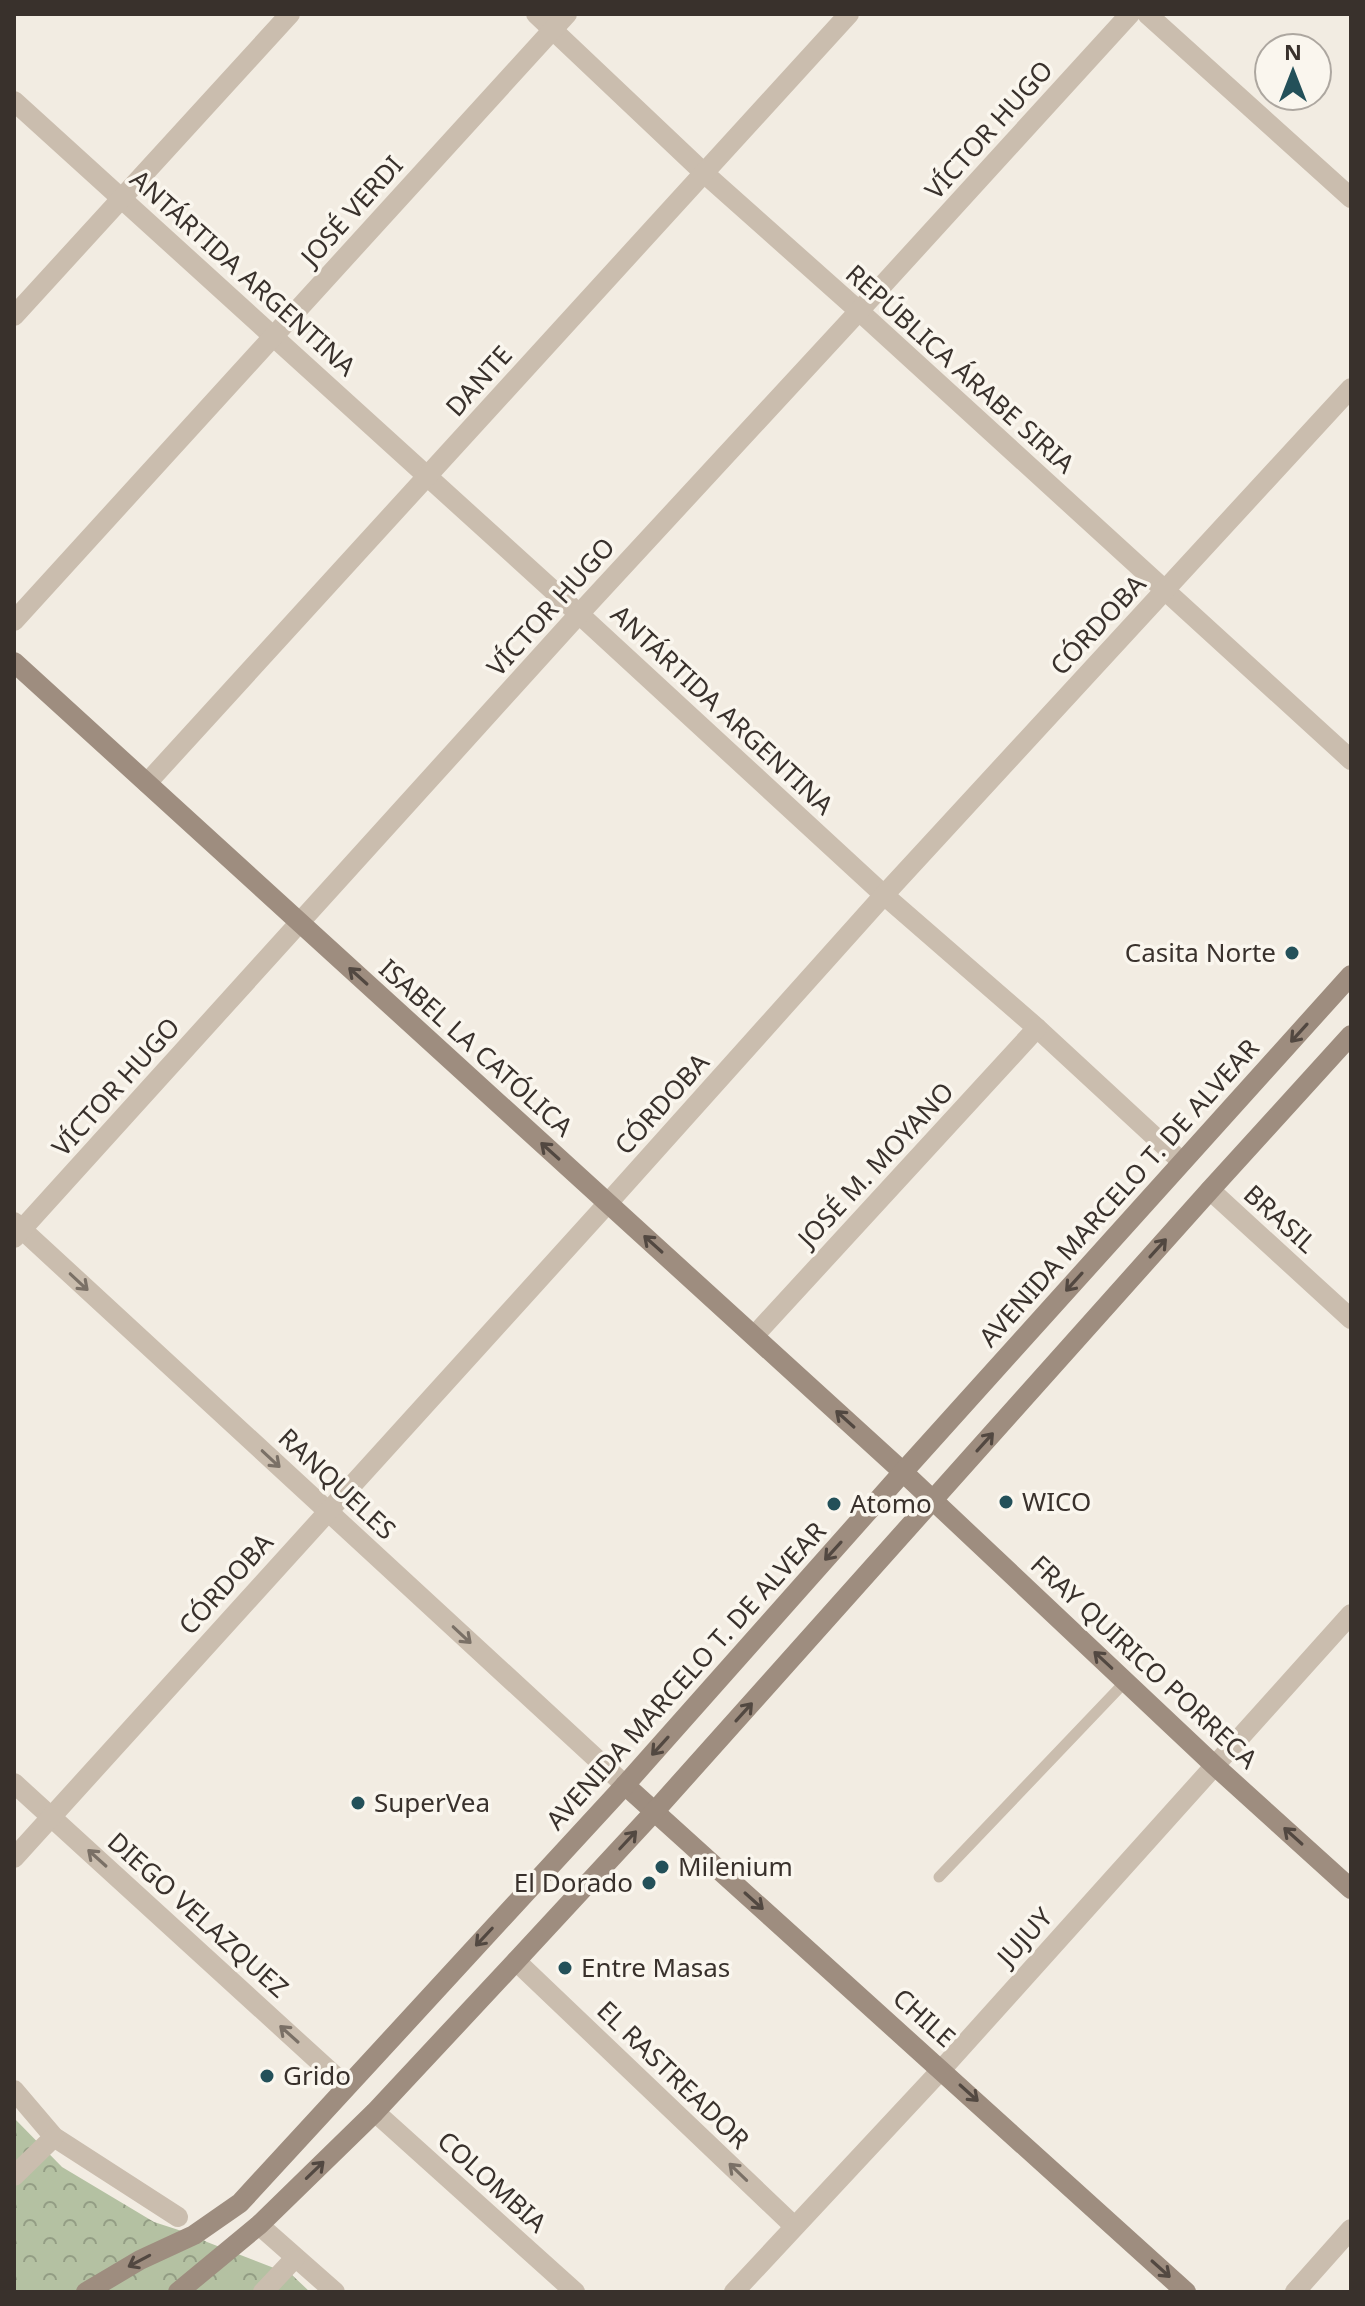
<svg xmlns="http://www.w3.org/2000/svg" width="1365" height="2306" font-family="'Noto Sans',sans-serif">
<defs>
<pattern id="forest-crowns" width="20" height="18" patternUnits="userSpaceOnUse" patternTransform="scale(2)"><rect width="20" height="18" fill="#b4c1a2"/><path d="M2 6a3 3 0 1 1 6 0M12 15a3 3 0 1 1 6 0" fill="none" stroke="#939d84"/></pattern>
</defs>
<rect width="100%" height="100%" fill="#f2ece2"/>
<polygon fill="url(#forest-crowns)" points="14,2118 62,2167 154,2222 194,2235 207,2242 292,2275 310,2292 14,2292"/>
<g fill="none" stroke-linecap="round" stroke-linejoin="round">
<polyline stroke="#cabdae" stroke-width="11" points="939,1877 1126,1681"/>
<g stroke="#cabdae" stroke-width="20">
<polyline points="536,14 704,173 859,311 1351,760"/>
<polyline points="1147,14 1351,198"/>
<polyline points="14,101 579,614 884,895 1037,1028 1182,1162"/>
<polyline points="14,316 290,14"/>
<polyline points="14,621 567,14"/>
<polyline points="147,783 849,14"/>
<polyline points="1210,1190 1351,1319"/>
<polyline points="14,1222 625,1785"/>
<polyline points="14,1238 579,614 859,311 1130,14"/>
<polyline points="754,1336 1037,1028"/>
<polyline points="14,1783 346,2086"/>
<polyline points="14,1858 608,1203 884,895 1351,388"/>
<polyline points="516,1961 794,2226"/>
<polyline points="14,2090 54,2137 178,2217"/>
<polyline points="375,2112 575,2292"/>
<polyline points="14,2176 54,2137"/>
<polyline points="259,2225 335,2292"/>
<polyline points="263,2292 295,2258"/>
<polyline points="734,2292 942,2069 1351,1614"/>
<polyline points="1295,2292 1351,2229"/>
</g>
<g stroke="#9e8d7f" stroke-width="20">
<polyline points="14,662 903,1472 1214,1765 1351,1889"/>
<polyline points="625,1785 1186,2292"/>
<polyline points="86,2292 140,2260 194,2235 240,2203 625,1785 903,1472 1351,975"/>
<polyline points="178,2292 259,2225 375,2112 516,1961 654,1812 1210,1190 1351,1035"/>
</g>
</g>
<defs><path id="oneway-shaft" d="M-6 0H5M1.5-3L5.5 0L1.5 3" fill="none" stroke-width="1.6" stroke-linecap="round" stroke-linejoin="round" transform="scale(2)"/></defs>
<g stroke="#524841">
<use href="#oneway-shaft" transform="translate(358 976) rotate(-138)"/>
<use href="#oneway-shaft" transform="translate(1299 1033) rotate(132)"/>
<use href="#oneway-shaft" transform="translate(550 1151) rotate(-138)"/>
<use href="#oneway-shaft" transform="translate(653 1244) rotate(-138)"/>
<use href="#oneway-shaft" transform="translate(1158 1248) rotate(-48)"/>
<use href="#oneway-shaft" transform="translate(1074 1282) rotate(132)"/>
<use href="#oneway-shaft" transform="translate(845 1419) rotate(-138)"/>
<use href="#oneway-shaft" transform="translate(985 1442) rotate(-48)"/>
<use href="#oneway-shaft" transform="translate(833 1551) rotate(132)"/>
<use href="#oneway-shaft" transform="translate(1103 1660) rotate(-137)"/>
<use href="#oneway-shaft" transform="translate(744 1712) rotate(-48)"/>
<use href="#oneway-shaft" transform="translate(660 1746) rotate(132)"/>
<use href="#oneway-shaft" transform="translate(1293 1836) rotate(-138)"/>
<use href="#oneway-shaft" transform="translate(628 1840) rotate(-47)"/>
<use href="#oneway-shaft" transform="translate(754 1901) rotate(42)"/>
<use href="#oneway-shaft" transform="translate(484 1937) rotate(133)"/>
<use href="#oneway-shaft" transform="translate(969 2093) rotate(42)"/>
<use href="#oneway-shaft" transform="translate(315 2170) rotate(-44)"/>
<use href="#oneway-shaft" transform="translate(139 2261) rotate(152)"/>
<use href="#oneway-shaft" transform="translate(1161 2269) rotate(42)"/>
</g>
<g stroke="#7a7066">
<use href="#oneway-shaft" transform="translate(79 1282) rotate(43)"/>
<use href="#oneway-shaft" transform="translate(271 1459) rotate(43)"/>
<use href="#oneway-shaft" transform="translate(462 1635) rotate(43)"/>
<use href="#oneway-shaft" transform="translate(97 1858) rotate(-138)"/>
<use href="#oneway-shaft" transform="translate(289 2034) rotate(-138)"/>
<use href="#oneway-shaft" transform="translate(738 2172) rotate(-136)"/>
</g>
<g fill="#235059" stroke="#faf6ee" stroke-width="3">
<circle cx="1292" cy="953" r="8"/>
<circle cx="1006" cy="1502" r="8"/>
<circle cx="834" cy="1504" r="8"/>
<circle cx="358" cy="1803" r="8"/>
<circle cx="662" cy="1867" r="8"/>
<circle cx="649" cy="1883" r="8"/>
<circle cx="565" cy="1968" r="8"/>
<circle cx="267" cy="2076" r="8"/>
</g>
<g text-anchor="middle" stroke-width="7" stroke-linejoin="round" paint-order="stroke">
<g font-size="26" fill="#39312c" stroke="#faf6ee">
<text transform="translate(989 130) rotate(-48)" y="9">VÍCTOR HUGO</text>
<text transform="translate(352 211) rotate(-48)" y="9">JOSÉ VERDI</text>
<text transform="translate(243 273) rotate(42)" y="9">ANTÁRTIDA ARGENTINA</text>
<text transform="translate(960 369) rotate(42)" y="9">REPÚBLICA ÁRABE SIRIA</text>
<text transform="translate(479 381) rotate(-48)" y="9">DANTE</text>
<text transform="translate(551 607) rotate(-48)" y="9">VÍCTOR HUGO</text>
<text transform="translate(1098 625) rotate(-47)" y="9">CÓRDOBA</text>
<text transform="translate(722 710) rotate(43)" y="9">ANTÁRTIDA ARGENTINA</text>
<text transform="translate(476 1048) rotate(42)" y="9">ISABEL LA CATÓLICA</text>
<text transform="translate(116 1087) rotate(-48)" y="9">VÍCTOR HUGO</text>
<text transform="translate(662 1104) rotate(-48)" y="9">CÓRDOBA</text>
<text transform="translate(876 1165) rotate(-47)" y="9">JOSÉ M. MOYANO</text>
<text transform="translate(1119 1193) rotate(-48)" y="9">AVENIDA MARCELO T. DE ALVEAR</text>
<text transform="translate(1280 1219) rotate(42)" y="9">BRASIL</text>
<text transform="translate(337 1484) rotate(43)" y="9">RANQUELES</text>
<text transform="translate(226 1584) rotate(-48)" y="9">CÓRDOBA</text>
<text transform="translate(1144 1662) rotate(43)" y="9">FRAY QUIRICO PORRECA</text>
<text transform="translate(686 1676) rotate(-48)" y="9">AVENIDA MARCELO T. DE ALVEAR</text>
<text transform="translate(198 1915) rotate(42)" y="9">DIEGO VELAZQUEZ</text>
<text transform="translate(1025 1937) rotate(-48)" y="9">JUJUY</text>
<text transform="translate(924 2018) rotate(42)" y="9">CHILE</text>
<text transform="translate(673 2075) rotate(44)" y="9">EL RASTREADOR</text>
<text transform="translate(492 2182) rotate(42)" y="9">COLOMBIA</text>
</g>
<g font-size="26" fill="#39312c" stroke="#faf6ee" text-anchor="start">
<text x="1276" y="962" text-anchor="end">Casita Norte</text>
<text x="1022" y="1511">WICO</text>
<text x="850" y="1513">Atomo</text>
<text x="374" y="1812">SuperVea</text>
<text x="678" y="1876">Milenium</text>
<text x="633" y="1892" text-anchor="end">El Dorado</text>
<text x="581" y="1977">Entre Masas</text>
<text x="283" y="2085">Grido</text>
</g>
</g>
<rect width="1365" height="2306" fill="none" stroke="#39312c" stroke-width="32"/>
<g transform="translate(1293 72)"><circle r="38" fill="#faf6ee" stroke="#ada7a0" stroke-width="2"/>
<path d="M0-6L14 30L0 20L-14 30Z" fill="#235059"/>
<text y="-12" font-size="22" font-weight="bold" text-anchor="middle" fill="#39312c">N</text>
</g>
</svg>
